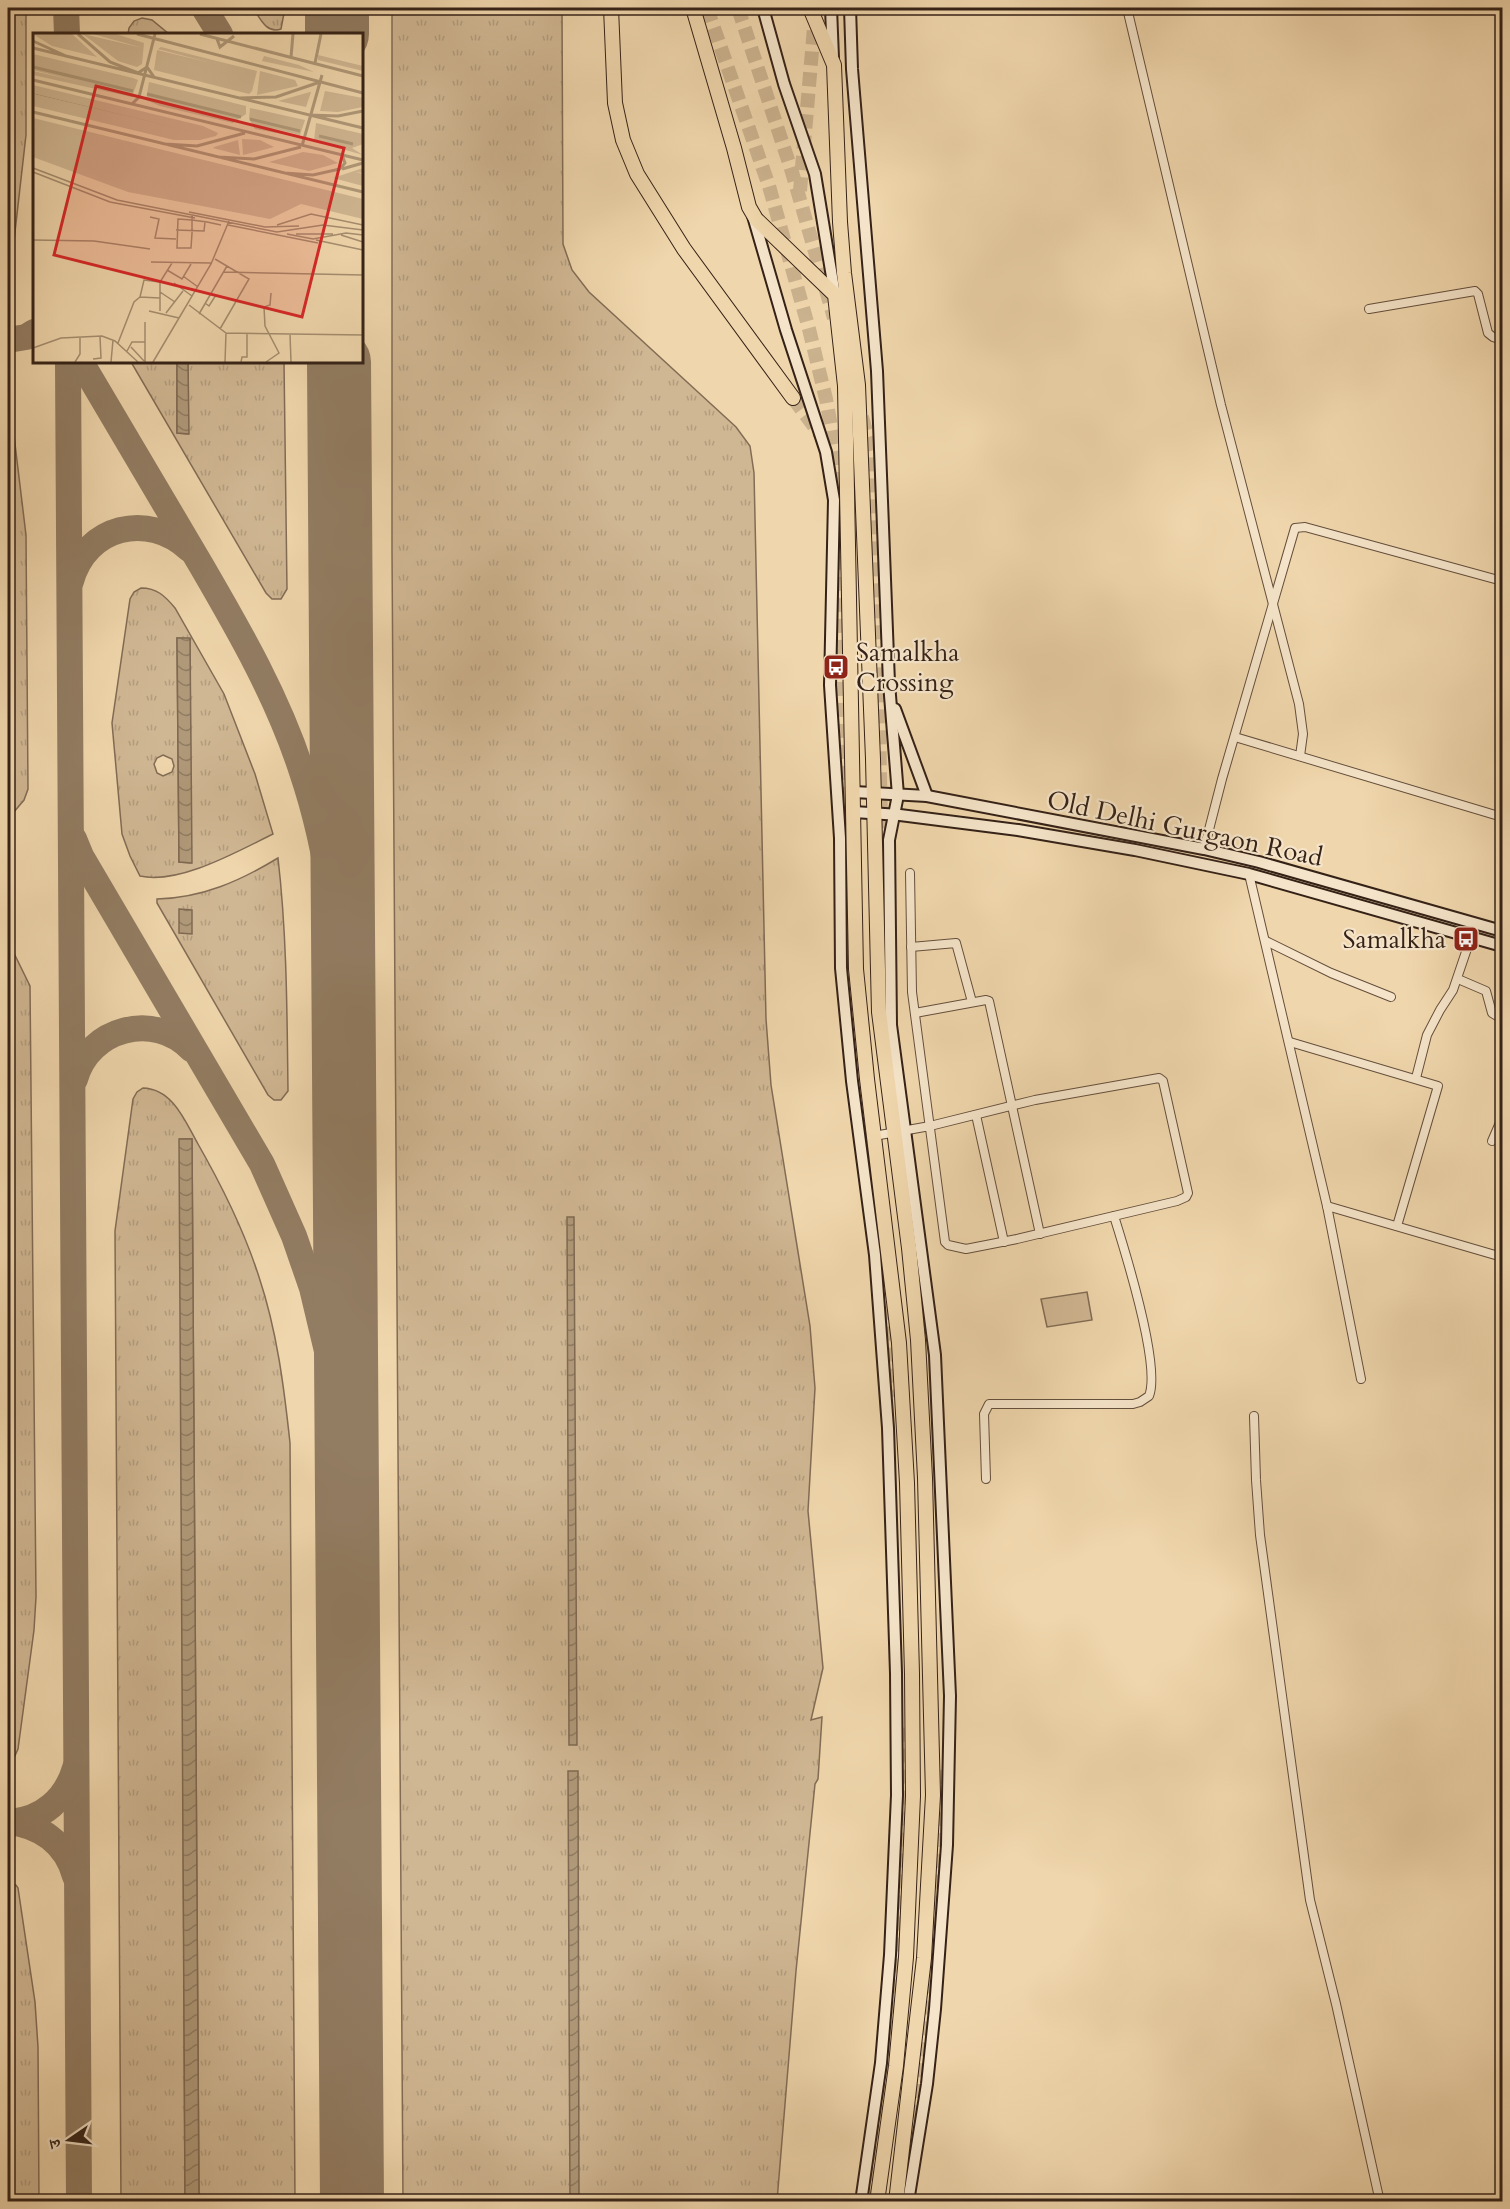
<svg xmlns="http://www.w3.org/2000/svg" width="1510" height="2209" font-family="Cardo,'Noto Serif Devanagari',serif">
<defs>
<pattern id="grass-tufts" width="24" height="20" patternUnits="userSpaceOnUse" patternTransform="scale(1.5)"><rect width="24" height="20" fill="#d0b793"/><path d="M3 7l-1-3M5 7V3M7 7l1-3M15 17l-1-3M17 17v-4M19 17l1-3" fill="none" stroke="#b39d7e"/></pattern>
<pattern id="water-waves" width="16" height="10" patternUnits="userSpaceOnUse" patternTransform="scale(1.5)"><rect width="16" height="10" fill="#b09979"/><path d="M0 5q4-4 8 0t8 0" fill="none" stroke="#907c62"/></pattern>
</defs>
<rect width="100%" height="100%" fill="#f0d6ac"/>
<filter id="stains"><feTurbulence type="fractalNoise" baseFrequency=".00333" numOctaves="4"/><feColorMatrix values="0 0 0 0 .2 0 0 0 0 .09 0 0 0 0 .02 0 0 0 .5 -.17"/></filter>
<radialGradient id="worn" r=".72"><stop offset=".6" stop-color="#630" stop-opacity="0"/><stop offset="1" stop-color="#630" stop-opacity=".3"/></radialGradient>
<g fill="url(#grass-tufts)" stroke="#826c55" stroke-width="1.5" fill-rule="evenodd">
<polygon points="8,8 26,8 26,135 11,267 8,274"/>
<path d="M 253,8 L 285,8 L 281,29 C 266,34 260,18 253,8 Z"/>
<polygon points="392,8 562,8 563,244 572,270 589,292 736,427 750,446 754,473 766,1019 771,1085 810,1326 815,1388 808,1511 823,1668 811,1720 822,1717 818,1779 815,1784 796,1971 777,2201 403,2201 392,551"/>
<polygon points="142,18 152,20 169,34 128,34 129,28 134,21"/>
<polygon points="131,362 177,362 177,433 188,434 188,362 284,362 287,589 281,599 272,599 266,593"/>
<polygon points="8,405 11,411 26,535 28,789 24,800 8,819"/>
<path d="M 141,588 C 157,588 165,596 175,608 L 224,694 L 255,774 L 273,834 C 238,851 179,885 140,876 L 130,856 L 122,834 L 112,723 L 130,599 L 134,592 ZM 177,638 L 190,639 L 191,863 L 179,862 ZM 163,755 L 172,759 L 174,766 L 172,772 L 163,776 L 157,773 L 154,764 L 157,758 Z"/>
<path d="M 278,858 C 287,936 287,1013 288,1091 L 281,1100 L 274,1100 L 268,1095 L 157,903 L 157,899 C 202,898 240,881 278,858 Z"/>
<polygon points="8,941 30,986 36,1597 34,1630 18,1749 13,1760 8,1763"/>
<path d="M 143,1088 C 173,1089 185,1121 198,1144 C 222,1186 244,1230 259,1277 C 277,1331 284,1387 290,1443 L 295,2201 L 199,2201 L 192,1139 L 180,1139 L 185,2201 L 121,2202 L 115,1231 L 133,1099 L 137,1092 Z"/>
<polygon points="8,1881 16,1885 18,1888 35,2002 38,2047 39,2201 8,2201"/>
</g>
<polygon fill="#d0b793" stroke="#826c55" stroke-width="1.5" points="1087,1292 1092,1320 1047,1327 1041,1299"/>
<g fill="url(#water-waves)" stroke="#7f6952" stroke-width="1.5">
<polygon points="177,362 188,362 189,434 177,433"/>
<polygon points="177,638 190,638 192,863 179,862"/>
<polygon points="179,909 192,910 192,934 179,933"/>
<polygon points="179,1139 192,1139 199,2202 185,2201"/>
<polygon points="567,1217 574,1217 577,1745 569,1745"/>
<polygon points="568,1771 578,1771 579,2202 570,2201"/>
</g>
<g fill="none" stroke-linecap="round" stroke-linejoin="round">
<g stroke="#927c62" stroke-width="26">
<polyline points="66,8 67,34"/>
<polyline points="204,8 220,34"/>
<polyline points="8,340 26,337 34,332"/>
<polyline points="68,362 79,2202"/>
<path d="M 81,362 C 121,429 161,497 201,565 C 240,632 278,698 302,772 C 331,858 339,946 343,1035"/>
<polyline points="333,362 340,447"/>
<path d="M 71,581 C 86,526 148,511 189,549"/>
<polyline points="74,839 81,856 262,1164 294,1236 312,1288 332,1372 338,1407 347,1509"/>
<path d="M 75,1079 C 89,1028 154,1011 191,1049"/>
<path d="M 8,1822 C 40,1825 66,1843 75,1876"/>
<path d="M 11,1822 C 43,1819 66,1799 75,1768"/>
</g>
<g stroke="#927c62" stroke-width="64">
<polyline points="337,8 337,34"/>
<path d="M 339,362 C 342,975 350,1588 352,2202"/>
</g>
<g stroke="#cbb28e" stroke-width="14" stroke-dasharray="14 7" stroke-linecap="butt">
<polyline points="707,8 769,186 809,329 826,399 837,459 846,861 851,1007 872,1197"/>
<polyline points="738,8 792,172 834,318"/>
<polyline points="800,191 815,16"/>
<polyline points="793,398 819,433"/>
<polyline points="862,417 873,455 884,957"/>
<polyline points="882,1285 888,1344 890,1397"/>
<polyline points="870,2202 897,1956 904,1794 901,1722"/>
<polyline points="903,2202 931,1959 940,1796 939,1766"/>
</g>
<g stroke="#644f3c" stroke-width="10">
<g id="street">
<polyline points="1127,8 1221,405 1299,704 1303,734 1300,756"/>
<polyline points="1369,309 1475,291 1478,294 1488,333 1493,337 1502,340"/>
<polyline points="1235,737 1502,817"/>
<polyline points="1501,770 1502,771"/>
<polyline points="1204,849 1222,779 1295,528 1305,527 1502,581"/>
<polyline points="1249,874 1327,1206 1361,1379"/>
<polyline points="1266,941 1331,973 1391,997"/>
<polyline points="911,947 956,943 972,1002"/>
<polyline points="1458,979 1486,991 1492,1013 1502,1019"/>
<polyline points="915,1013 986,1000 989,1001 1040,1234"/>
<polyline points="1290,1042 1438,1086 1397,1226"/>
<polyline points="1416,1078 1427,1035 1440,1010 1453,990 1471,937"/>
<polyline points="976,1115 1004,1242"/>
<polyline points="874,1136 930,1126 1035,1100 1159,1078 1163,1081 1188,1193 1186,1197 1177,1201 1017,1239 966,1249 948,1245 945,1242 912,992 910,873"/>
<polyline points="1492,1141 1502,1118"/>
<polyline points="1327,1206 1502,1257"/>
<polyline points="1254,1416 1256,1480 1260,1535 1310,1900 1336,2004 1380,2202"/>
<path d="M 986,1479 L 984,1414 L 989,1404 L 1133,1404 L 1140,1402 L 1149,1396 C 1161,1366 1125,1251 1114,1216"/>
</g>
</g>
<g stroke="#352217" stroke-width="14">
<g id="secondary">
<polyline points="763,8 784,84 815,174 835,295"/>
<polyline points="831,8 833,58"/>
<polyline points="850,8 852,69 877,371 889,683 898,795 889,840 891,1025 935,1355 950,1696 947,1845 935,2009 927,2084 908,2202"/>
<polyline points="753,216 786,330 826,452 834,500 830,685 840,838 841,968 852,1081 875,1255 888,1428 896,1673 897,1795 890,1955 881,2063 861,2202"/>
<polyline points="895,709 927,796"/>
<polyline points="854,792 927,796 1204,849 1259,862 1502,931"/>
<polyline points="854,812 900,815 1018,830 1135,850 1249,874 1502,946"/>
</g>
</g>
<g stroke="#352217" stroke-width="16">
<g id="highway">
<polyline points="611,8 615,103 623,140 637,174 684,249 793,398"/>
<polyline points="693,8 734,148 749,207 756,219 835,295 845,386 856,969 867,1079 899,1343 907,1483 912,1674 913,1796 906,1957 896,2066 877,2202"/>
<polyline points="810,8 834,65 840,222 844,273 858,385 873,759 879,1012 909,1248 918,1340 925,1478 933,1795 924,1958 896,2202"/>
</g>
</g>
<use href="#street" stroke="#f5e4c9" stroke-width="8"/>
<use href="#secondary" stroke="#f5e4c9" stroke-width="10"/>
<use href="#highway" stroke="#f0d6ac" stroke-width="14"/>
</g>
<defs>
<g id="bus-square" transform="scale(1.35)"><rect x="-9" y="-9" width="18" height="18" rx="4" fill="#8f2418" stroke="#f5e4c9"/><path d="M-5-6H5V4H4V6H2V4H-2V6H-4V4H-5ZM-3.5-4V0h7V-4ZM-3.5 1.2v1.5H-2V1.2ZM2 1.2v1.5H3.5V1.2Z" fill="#fff"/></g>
</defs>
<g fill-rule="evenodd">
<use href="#bus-square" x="836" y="667"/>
<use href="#bus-square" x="1466" y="939"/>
</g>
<g text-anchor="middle" stroke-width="4.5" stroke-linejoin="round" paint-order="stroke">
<g font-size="26" fill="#352217" stroke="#f5e4c9" text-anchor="start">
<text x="856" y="661">Samalkha<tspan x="856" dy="30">Crossing</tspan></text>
<text x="1446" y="948" text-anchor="end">Samalkha</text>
</g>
<g font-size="26" fill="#352217" stroke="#f5e4c9">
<text transform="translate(1185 828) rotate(12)" y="9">Old Delhi Gurgaon Road</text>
</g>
</g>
<g transform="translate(33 33)">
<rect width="330" height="330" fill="#f0d6ac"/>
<path d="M 0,1 L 39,1 L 64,24 L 19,13 ZM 50,1 L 110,15 L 60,1 L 83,1 L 111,10 L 109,31 L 104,34 L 85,28 ZM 128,14 L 224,38 L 219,58 L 216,61 L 121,37 L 124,17 L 178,30 L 125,16 ZM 0,21 L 100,45 L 105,47 L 99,64 L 0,42 L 0,38 L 48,49 L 0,37 ZM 285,22 L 330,33 L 330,38 L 285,27 ZM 231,23 L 266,32 L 281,39 L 229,28 ZM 227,38 L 262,47 L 265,53 L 224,62 ZM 116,49 L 213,73 L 213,81 L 200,90 L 127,73 L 113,67 ZM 0,52 L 170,93 L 185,100 L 183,103 L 167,107 L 141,107 L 0,73 L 0,61 L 178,103 L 0,60 ZM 292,58 L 330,65 L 330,74 L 305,79 L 287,78 ZM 278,59 L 273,74 L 245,68 L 277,59 ZM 217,75 L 272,87 L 267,102 L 238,95 L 266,104 L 222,96 L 216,86 ZM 0,85 L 330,166 L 330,186 L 268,171 L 237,186 L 95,159 L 0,124 ZM 283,90 L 330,101 L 330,111 L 319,115 L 330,122 L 281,108 ZM 209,106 L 227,107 L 241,114 L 210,122 ZM 205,107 L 207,122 L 180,115 L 181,114 ZM 270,119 L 290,122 L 305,130 L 276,138 L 236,129 ZM 330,135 L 330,140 L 322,139 L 330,141 L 330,153 L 300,145 Z" fill="#d0b793"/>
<path d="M 0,60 L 178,103 L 0,61 Z" fill="#b09979"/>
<path fill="none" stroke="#b09979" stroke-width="3" d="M 45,1 L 77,29 L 105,40 L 114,34 L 121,44M 104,1 L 330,60M 167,1 L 330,43M 184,6 L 187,14 L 201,3M 0,8 L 33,23M 0,15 L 330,95M 258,24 L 260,1M 282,30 L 288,1M 0,34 L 100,58M 0,47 L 330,127M 114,61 L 208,84M 207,65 L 243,64 L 287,49M 99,71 L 106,64 L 122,1M 0,79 L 330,159M 276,82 L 305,83 L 330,78M 217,86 L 267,98M 286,103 L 320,111M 132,111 L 164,113 L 212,100M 269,113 L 289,42M 185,124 L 221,126 L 268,114M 309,136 L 330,130M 251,140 L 280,142 L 307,136 L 312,130 L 309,122"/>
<path fill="none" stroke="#a58e70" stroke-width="1.5" d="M 0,135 L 84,167 L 244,199 L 290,192 L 330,197M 0,139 L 77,169 L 162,185M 156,179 L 232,194 L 266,193M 159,183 L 159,200 L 158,215 L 144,215 L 145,186 L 159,187 L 174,189 L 188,192M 117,184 L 126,186 L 122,205 L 143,206M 195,192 L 285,210M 244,192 L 278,181 L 330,192M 143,197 L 171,198 L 172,189M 254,201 L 280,206 L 313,200 L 330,202M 263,201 L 300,201M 308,202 L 330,209M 0,207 L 61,208 L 117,216M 283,207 L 330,217M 182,226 L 216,246 L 187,296M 118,229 L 178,230M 134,237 L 149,246 L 158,231M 190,239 L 330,242M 150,243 L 165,254M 141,250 L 159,263M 127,259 L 142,269M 107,264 L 111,247 L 127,249M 172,270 L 176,273 L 183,262M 156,272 L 193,300 L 330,302M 116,278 L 146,285M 127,278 L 127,249 L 139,230M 133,280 L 150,258M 166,281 L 194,233M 257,301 L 258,329M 85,310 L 101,269 L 107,264 L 127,265M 98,314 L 111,328M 0,315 L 28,305 L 69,303 L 82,308 L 105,329M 94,318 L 99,309 L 112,309M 60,326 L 68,325 L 67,304M 42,329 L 47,321 L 47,304M 78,329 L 80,307M 112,329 L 112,289M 120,329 L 178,231 L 196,188M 192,329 L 193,300M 208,329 L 209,324 L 214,324 L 214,301M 233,329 L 246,320 L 232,293 L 231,274 L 237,272 L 238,260"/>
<path fill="#d62828" fill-opacity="0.15" stroke="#d62828" stroke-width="3" d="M 63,53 L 311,115 L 269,284 L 21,222 Z"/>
<rect width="330" height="330" fill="none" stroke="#352217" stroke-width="3"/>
</g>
<rect width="1510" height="2209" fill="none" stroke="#f0d6ac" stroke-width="30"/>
<rect x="9" y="9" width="1492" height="2191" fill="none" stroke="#352217" stroke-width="3"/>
<rect x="15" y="15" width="1480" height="2179" fill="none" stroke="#352217" stroke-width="1.5"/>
<g transform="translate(69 2140) rotate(256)" stroke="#f5e4c9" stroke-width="4.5" paint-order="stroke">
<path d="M0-4.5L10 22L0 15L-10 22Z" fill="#352217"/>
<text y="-9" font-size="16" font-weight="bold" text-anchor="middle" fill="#352217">उ</text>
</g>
<rect width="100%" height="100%" filter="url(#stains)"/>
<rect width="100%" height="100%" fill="url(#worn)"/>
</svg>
